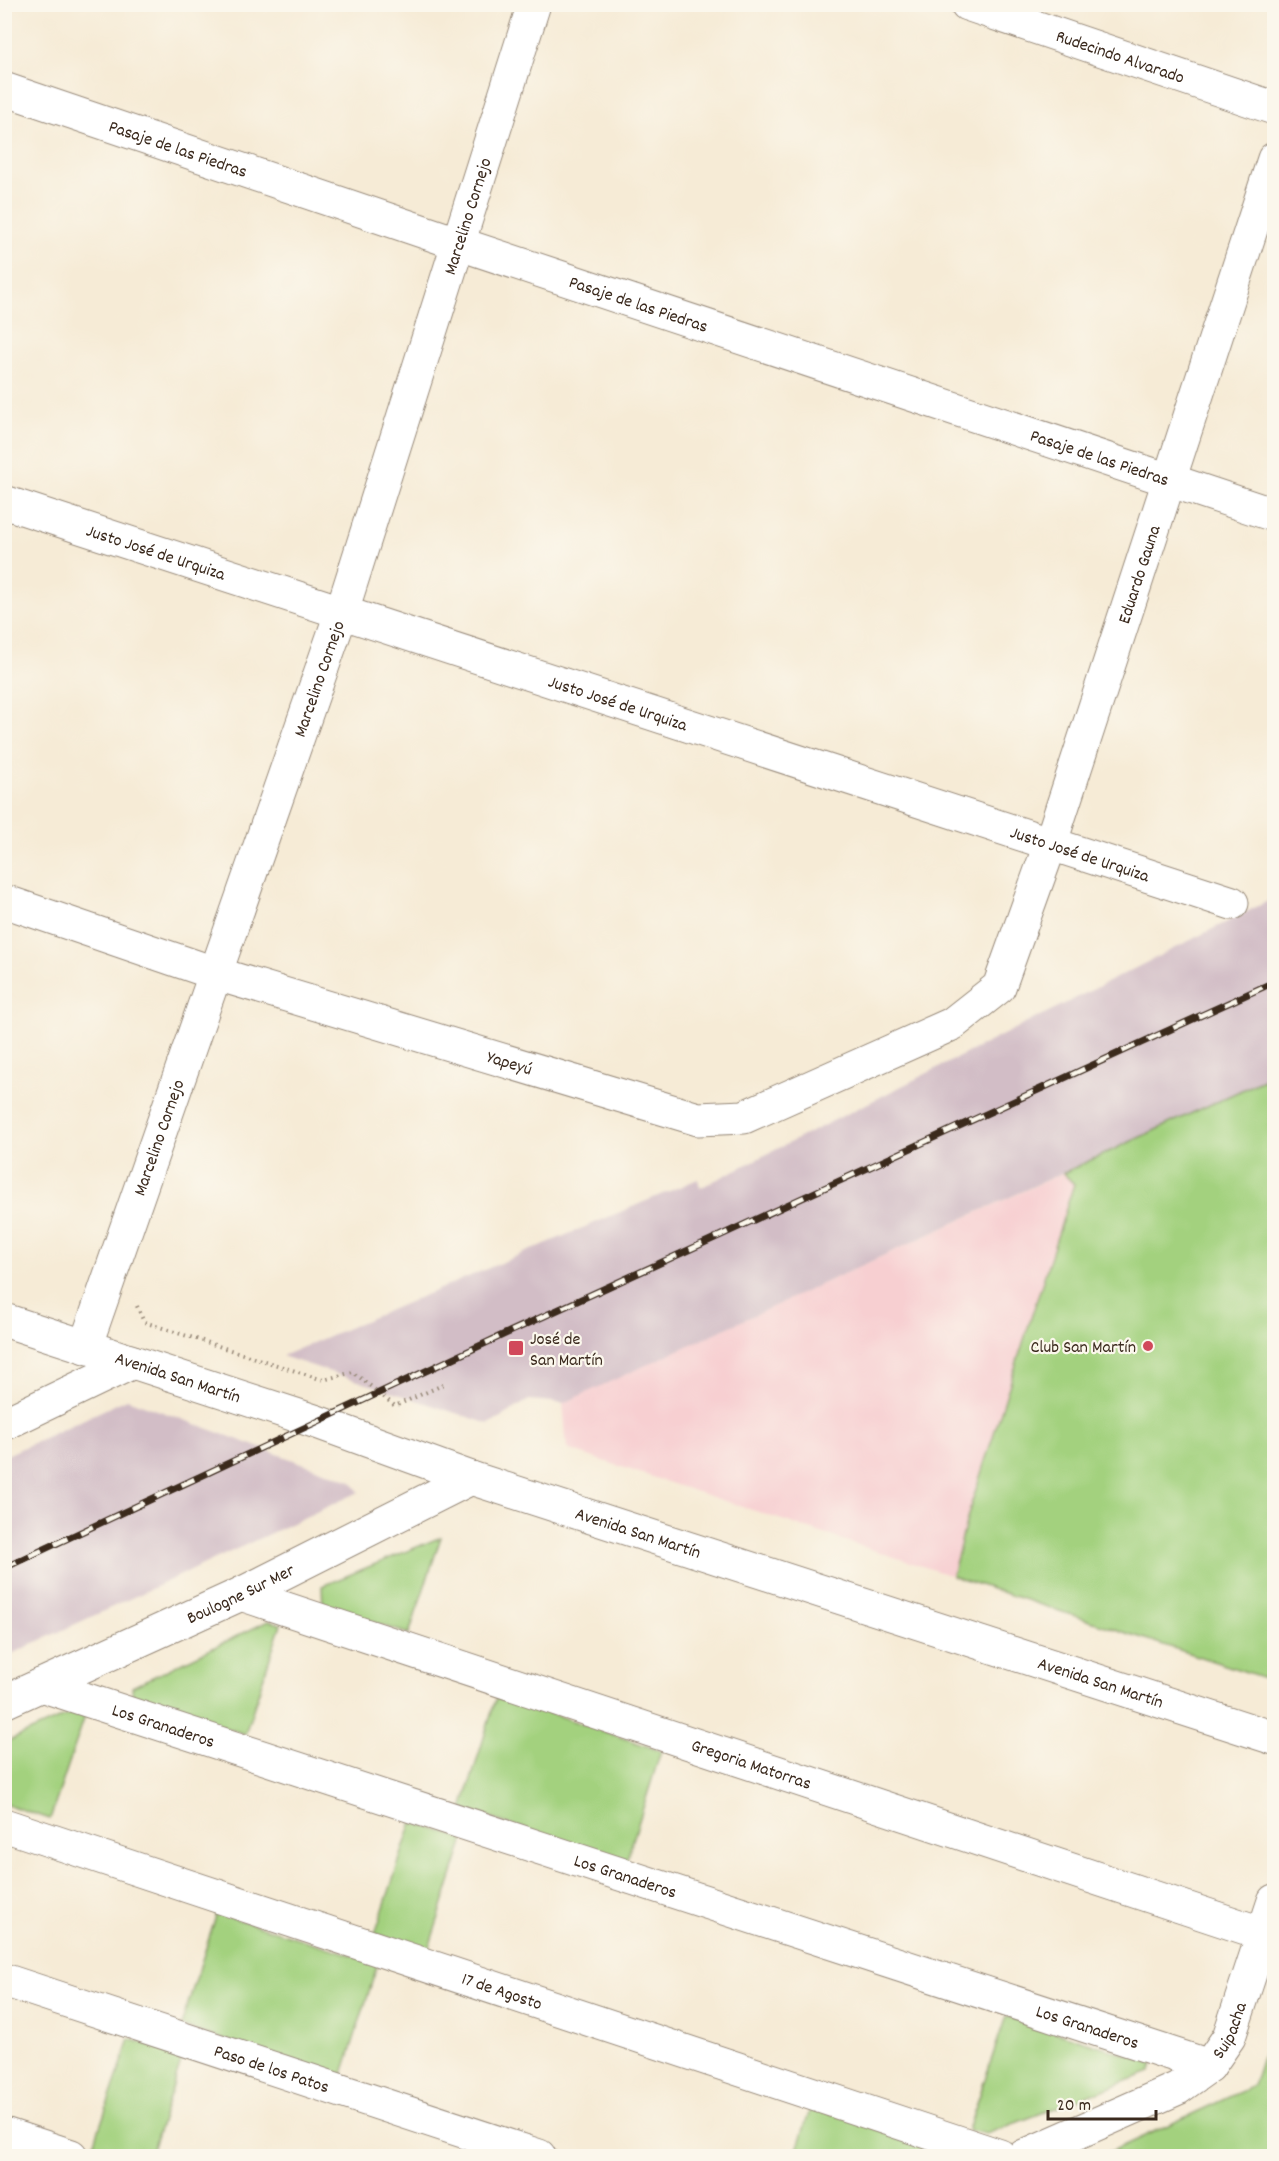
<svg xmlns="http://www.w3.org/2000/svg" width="1279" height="2161" font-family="Dekko,sans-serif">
<rect width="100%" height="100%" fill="#fbf7ec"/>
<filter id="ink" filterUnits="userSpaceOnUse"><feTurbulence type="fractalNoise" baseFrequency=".0167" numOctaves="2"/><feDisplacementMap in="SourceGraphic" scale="12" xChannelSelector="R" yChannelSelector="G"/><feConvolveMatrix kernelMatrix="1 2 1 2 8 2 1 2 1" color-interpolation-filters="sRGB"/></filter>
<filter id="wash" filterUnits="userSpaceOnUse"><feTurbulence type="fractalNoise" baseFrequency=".008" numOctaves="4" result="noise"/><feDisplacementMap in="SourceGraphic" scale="24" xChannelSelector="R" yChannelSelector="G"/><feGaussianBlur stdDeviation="1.35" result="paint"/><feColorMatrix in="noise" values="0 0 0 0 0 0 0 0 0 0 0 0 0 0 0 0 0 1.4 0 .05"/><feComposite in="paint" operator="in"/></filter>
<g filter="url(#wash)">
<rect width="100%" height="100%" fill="#f6ebd6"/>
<polygon fill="#f7cfd1" points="1063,1173 1074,1184 970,1508 952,1576 567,1449 563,1403"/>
<g fill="#d2bdc6">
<polygon points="1274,898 1274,1075 564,1403 529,1400 489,1424 282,1356 698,1179 700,1188"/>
<polygon points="127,1399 351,1481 359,1492 5,1657 5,1456"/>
</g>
<g fill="#a3d17e" stroke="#6f7e4e" stroke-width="1.5">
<polygon points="1274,1075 1274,1681 952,1576 970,1508 1074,1184 1063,1173"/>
<polygon points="441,1537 409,1634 323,1606 322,1586"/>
<polygon points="268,1621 281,1624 245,1734 133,1699 132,1687"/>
<polygon points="497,1695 661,1751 626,1862 462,1809"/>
<polygon points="74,1712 85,1716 50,1819 5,1804 4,1743"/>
<polygon points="412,1822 464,1839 428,1951 375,1934"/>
<polygon points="217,1913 378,1963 342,2077 181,2026"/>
<polygon points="1006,2016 1153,2063 1151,2072 986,2134 968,2130"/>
<polygon points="1274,2019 1274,2156 1101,2156 1253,2086"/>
<polygon points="130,2039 183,2056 150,2156 113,2156 92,2150"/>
<polygon points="811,2107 942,2150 943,2156 795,2156"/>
</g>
</g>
<g filter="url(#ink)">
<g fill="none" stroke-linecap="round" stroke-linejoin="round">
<g stroke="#988a7a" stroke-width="35">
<g id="minor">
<path id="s1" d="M 967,4 L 1274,108"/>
<path id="s2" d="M 4,89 L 457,243 L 1274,515"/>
<path id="s3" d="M 4,502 L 1232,903"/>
<path id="s4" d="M 4,901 L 217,974 L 698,1119 L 744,1117 L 952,1024 L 999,987 L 1050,845 L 1274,159"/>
<path id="s5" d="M 85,1347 L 342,611 L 534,4"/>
<polyline points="4,1424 133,1362"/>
<path id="s6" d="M 241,1594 L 1264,1934"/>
<path id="s7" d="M 41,1685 L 1209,2066"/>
<path id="s8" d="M 4,1702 L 241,1594 L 471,1478"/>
<path id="s9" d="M 4,1825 L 1000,2156"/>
<path id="s10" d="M 4,1980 L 539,2156"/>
<polyline points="4,2134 71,2156"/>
<path id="s11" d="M 1024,2156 L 1178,2088 L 1209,2066 L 1229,2037 L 1274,1901"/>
</g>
</g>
<g stroke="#988a7a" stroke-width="35">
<g id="major">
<path id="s12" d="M 4,1320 L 317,1422 L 471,1478 L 1274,1738"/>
</g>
</g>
<polyline stroke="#988a7a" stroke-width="4" stroke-dasharray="1.5 4.5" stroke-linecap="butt" points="137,1306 144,1322 323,1380 353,1372 395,1406 445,1384"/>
<use href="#minor" stroke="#fff" stroke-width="33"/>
<use href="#major" stroke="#fff" stroke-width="33"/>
<g stroke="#3b2a1e" stroke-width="7">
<polyline id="rail" points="4,1568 505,1334 1274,982"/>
</g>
<use href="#rail" stroke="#fbf7ec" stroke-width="4.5" stroke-dasharray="14" stroke-linecap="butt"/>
</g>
</g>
<g fill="#d1495b" stroke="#fbf7ec" stroke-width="2">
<circle cx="1148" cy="1346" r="6"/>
<rect x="508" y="1340" width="16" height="16" rx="3"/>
</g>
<g text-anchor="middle" stroke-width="4.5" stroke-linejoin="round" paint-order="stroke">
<g font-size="18" fill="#3b2a1e" stroke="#fbf7ec">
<text dy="6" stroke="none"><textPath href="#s1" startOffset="162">Rudecindo Alvarado</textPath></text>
<text dy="6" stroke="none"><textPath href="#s2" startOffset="184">Pasaje de las Piedras</textPath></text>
<text dy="6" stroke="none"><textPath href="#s5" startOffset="1194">Marcelino Cornejo</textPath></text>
<text dy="6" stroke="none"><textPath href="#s2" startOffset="670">Pasaje de las Piedras</textPath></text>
<text dy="6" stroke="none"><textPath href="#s2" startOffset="1156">Pasaje de las Piedras</textPath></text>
<text dy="6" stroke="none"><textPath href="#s3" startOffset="160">Justo José de Urquiza</textPath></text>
<text dy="6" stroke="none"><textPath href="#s4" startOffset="1497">Eduardo Gauna</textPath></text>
<text dy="6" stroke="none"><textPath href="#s5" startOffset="708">Marcelino Cornejo</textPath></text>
<text dy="6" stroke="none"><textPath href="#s3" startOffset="646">Justo José de Urquiza</textPath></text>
<text dy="6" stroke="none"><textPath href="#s3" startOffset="1132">Justo José de Urquiza</textPath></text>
<text dy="6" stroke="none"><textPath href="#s4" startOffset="531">Yapeyú</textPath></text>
<text dy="6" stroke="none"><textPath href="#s5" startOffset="222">Marcelino Cornejo</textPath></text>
<text dy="6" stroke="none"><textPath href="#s12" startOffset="183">Avenida San Martín</textPath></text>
<text dy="6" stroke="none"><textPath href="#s12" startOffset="669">Avenida San Martín</textPath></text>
<text dy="6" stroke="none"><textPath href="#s8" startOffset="260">Boulogne Sur Mer</textPath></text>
<text dy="6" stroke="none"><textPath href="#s12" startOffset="1155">Avenida San Martín</textPath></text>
<text dy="6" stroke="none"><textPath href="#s7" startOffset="129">Los Granaderos</textPath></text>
<text dy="6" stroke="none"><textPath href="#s6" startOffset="538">Gregoria Matorras</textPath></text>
<text dy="6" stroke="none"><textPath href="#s7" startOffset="615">Los Granaderos</textPath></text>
<text dy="6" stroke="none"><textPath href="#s9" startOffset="525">17 de Agosto</textPath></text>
<text dy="6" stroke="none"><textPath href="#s7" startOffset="1101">Los Granaderos</textPath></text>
<text dy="6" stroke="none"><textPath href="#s11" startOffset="248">Suipacha</textPath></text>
<text dy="6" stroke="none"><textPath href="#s10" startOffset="282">Paso de los Patos</textPath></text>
</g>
<g font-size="18" fill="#3b2a1e" stroke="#fbf7ec" text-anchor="start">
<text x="530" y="1344">José de<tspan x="530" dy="21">San Martín</tspan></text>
<text x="1136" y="1352" text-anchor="end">Club San Martín</text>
</g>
</g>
<rect width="1279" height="2161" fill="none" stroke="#fbf7ec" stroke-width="24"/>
<path d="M1048 2110v9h108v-9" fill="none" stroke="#3b2a1e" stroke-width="3"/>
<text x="1057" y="2110" font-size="18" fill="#3b2a1e" stroke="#fbf7ec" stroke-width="4.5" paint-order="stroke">20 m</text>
</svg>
